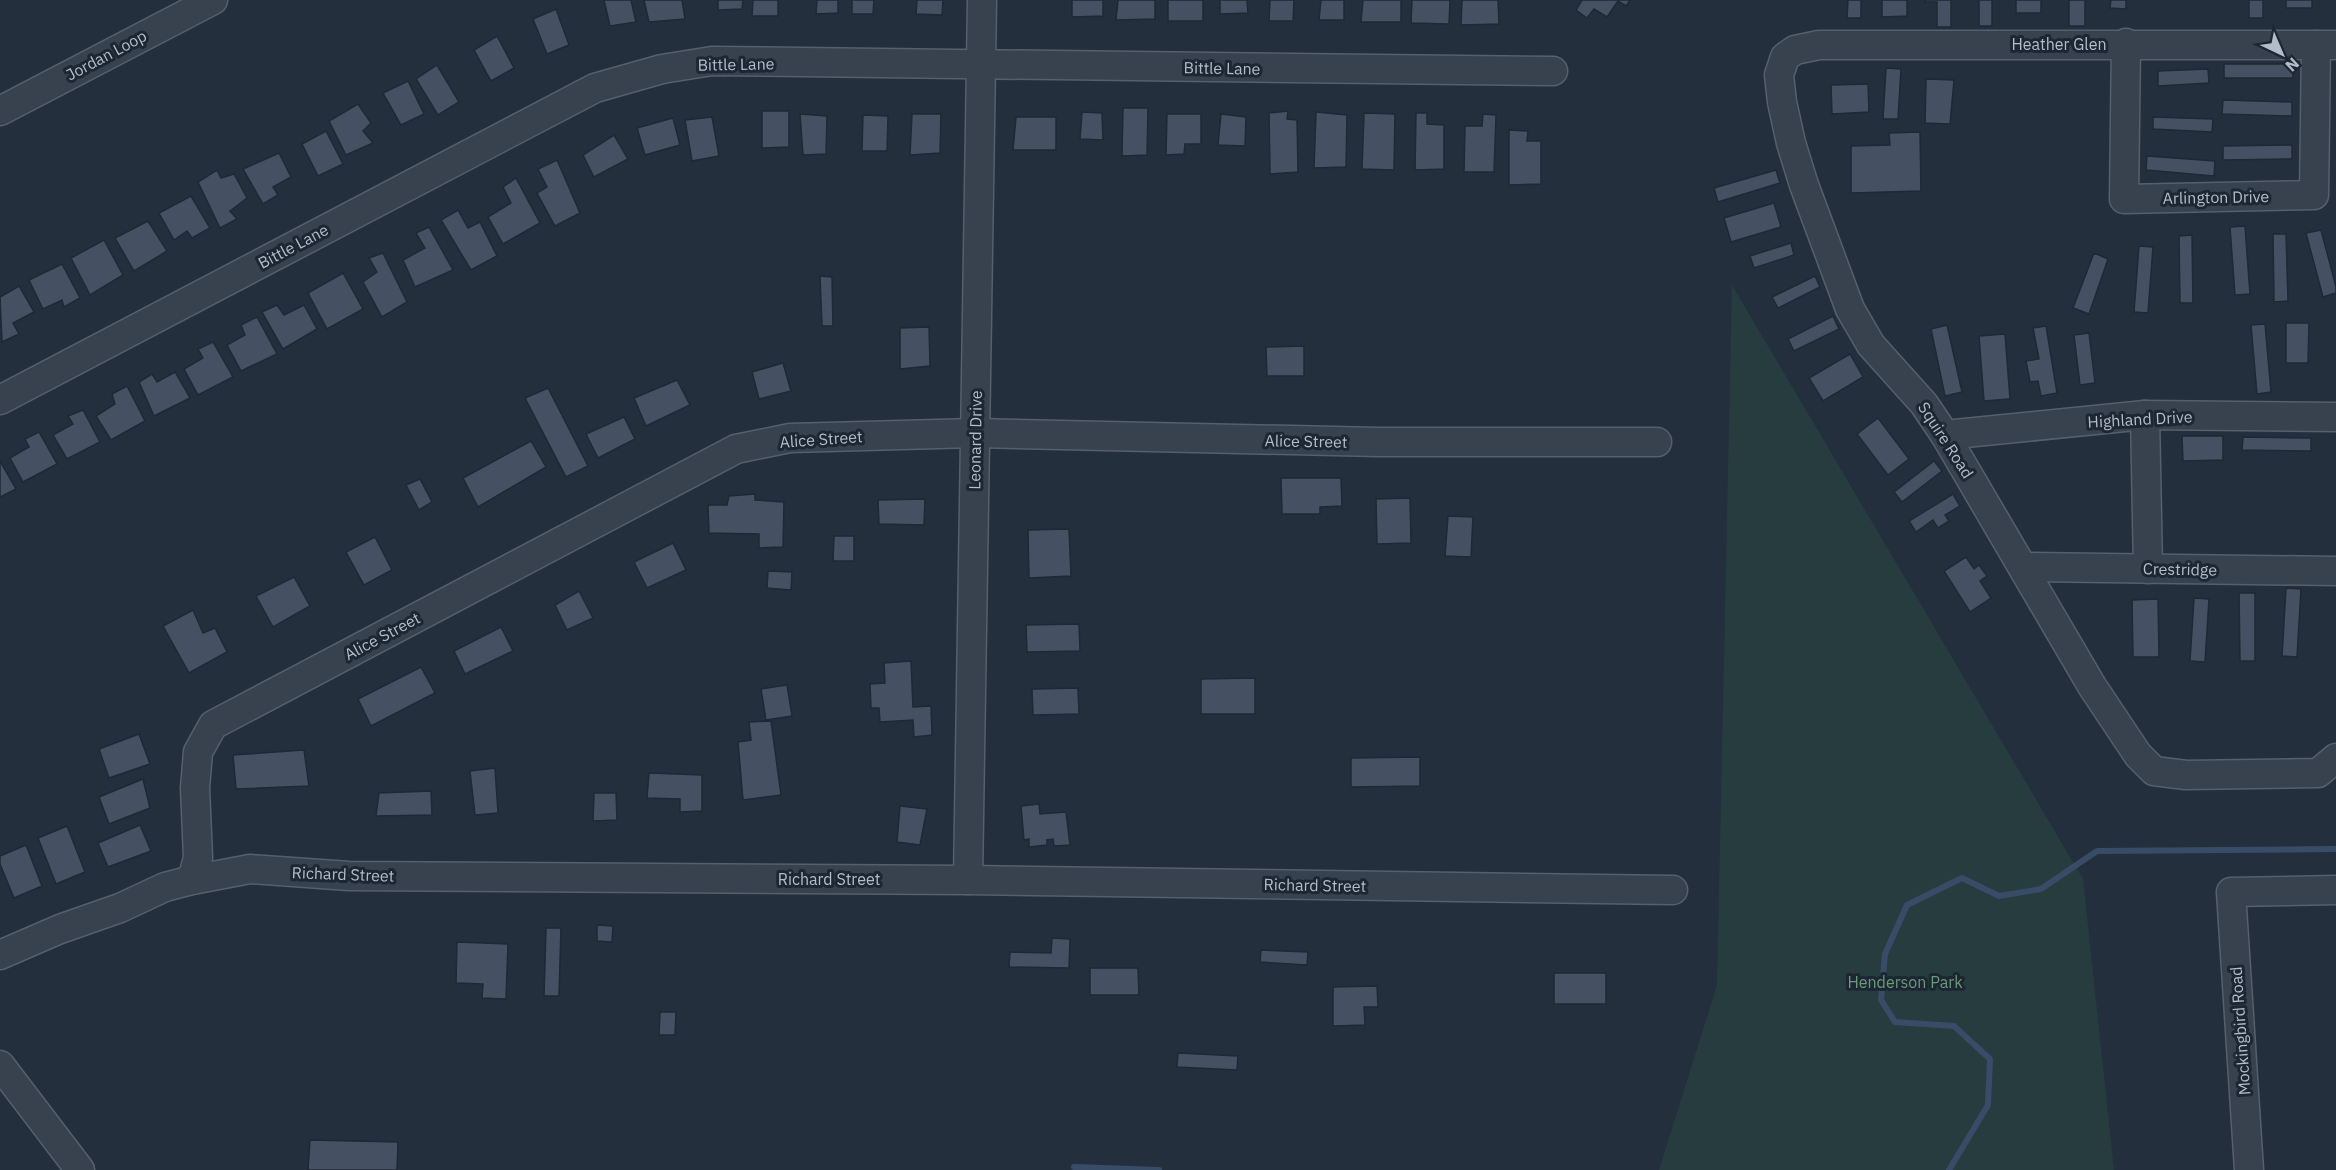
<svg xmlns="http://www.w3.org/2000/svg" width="2336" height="1170" font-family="'IBM Plex Sans',sans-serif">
<rect width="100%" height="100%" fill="#242f3e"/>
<polygon fill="#263c3f" points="1732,285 2083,879 2114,1170 1659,1170 1717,985"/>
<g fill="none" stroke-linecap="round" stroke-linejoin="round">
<g stroke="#394c67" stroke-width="6">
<polyline points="1074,1167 1159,1170"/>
<polyline points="1949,1170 1988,1105 1990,1059 1954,1026 1895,1022 1881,1000 1885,954 1907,905 1962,878 1999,896 2041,889 2097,851 2336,849"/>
</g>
</g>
<g fill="#455162" stroke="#1f2835" stroke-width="1.5">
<polygon points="604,0 631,0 636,22 610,26"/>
<polygon points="644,0 682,0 685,19 649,22"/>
<polygon points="718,0 743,0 742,9 718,10"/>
<polygon points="753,0 778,0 778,16 752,16"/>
<polygon points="817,0 838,0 838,13 816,14"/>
<polygon points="852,0 874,0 873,14 852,14"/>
<polygon points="917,0 943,0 942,15 916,14"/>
<polygon points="1072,0 1103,0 1103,16 1072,17"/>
<polygon points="1118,0 1155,0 1155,19 1116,20"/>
<rect x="1168" y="0" width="35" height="21"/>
<polygon points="1220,0 1247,0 1248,13 1220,14"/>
<polygon points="1270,0 1294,0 1293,21 1269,21"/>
<polygon points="1321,0 1344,0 1344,20 1319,20"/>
<polygon points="1363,0 1401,0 1401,22 1361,22"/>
<polygon points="1412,0 1450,0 1449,24 1411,23"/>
<polygon points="1462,0 1498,0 1499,24 1461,25"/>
<polygon points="1582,0 1630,0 1626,6 1618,1 1607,17 1594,9 1587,18 1576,10"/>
<polygon points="1848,0 1861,0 1861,18 1847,18"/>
<polygon points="1882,0 1907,0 1907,16 1882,17"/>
<polygon points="1925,0 1951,0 1951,27 1937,27 1937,2 1925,2"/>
<rect x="1979" y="0" width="13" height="26"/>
<rect x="2016" y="0" width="25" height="13"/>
<rect x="2069" y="0" width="16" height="26"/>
<polygon points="2111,0 2126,0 2126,9 2110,8"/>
<rect x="2249" y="0" width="14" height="18"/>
<rect x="2286" y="0" width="26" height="8"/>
<polygon points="556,9 569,45 547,54 533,19"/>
<polygon points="497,36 514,68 491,81 474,50"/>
<rect x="2224" y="64" width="69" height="14"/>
<polygon points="437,65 459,102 438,115 416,79"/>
<polygon points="1886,68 1901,69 1898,119 1883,119"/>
<polygon points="2208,69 2209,83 2158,86 2158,71"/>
<polygon points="1926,79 1954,80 1950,124 1925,123"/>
<polygon points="408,81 424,114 401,125 383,93"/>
<polygon points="1868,84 1869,112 1832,114 1831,85"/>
<polygon points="2223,100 2292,102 2292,116 2222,114"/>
<polygon points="358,104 371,123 363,131 373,143 346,155 329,121"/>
<polygon points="1123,108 1148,108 1147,155 1122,156"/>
<polygon points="762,111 789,111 789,147 762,148"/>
<polygon points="1288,111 1287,119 1297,120 1298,172 1270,174 1269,113"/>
<polygon points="1082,112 1102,113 1103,140 1080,139"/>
<polygon points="1316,112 1347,115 1346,167 1314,168"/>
<polygon points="1364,113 1395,114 1394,170 1362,169"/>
<polygon points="1416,113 1427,113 1427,124 1444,125 1444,169 1415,170"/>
<polygon points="800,114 827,116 826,154 803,155"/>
<polygon points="912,114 941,114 940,153 910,155"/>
<polygon points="1167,114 1201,114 1201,144 1185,144 1184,154 1166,155"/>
<polygon points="1221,114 1246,117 1245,146 1218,145"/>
<polygon points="1483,114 1496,115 1494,172 1464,172 1465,126 1482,126"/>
<polygon points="863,115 888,116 887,151 862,151"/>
<polygon points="712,117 719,156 692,161 685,120"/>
<polygon points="1016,117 1056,117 1056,150 1013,150"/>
<polygon points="2153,117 2213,119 2212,132 2153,129"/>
<polygon points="673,118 680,145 645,155 637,128"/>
<polygon points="1509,130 1528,131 1527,141 1541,141 1541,184 1509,185"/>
<polygon points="326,131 343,164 318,176 302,144"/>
<polygon points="1920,132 1921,191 1851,193 1851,146 1890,145 1889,133"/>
<polygon points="614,135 628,159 594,177 583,155"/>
<polygon points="2292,145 2292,159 2223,160 2223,146"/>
<polygon points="279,153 291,177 273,187 278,195 263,204 243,169"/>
<polygon points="2147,156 2215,161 2214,176 2146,170"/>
<polygon points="557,160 580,213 555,226 537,193 547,187 538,169"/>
<polygon points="217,170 221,178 234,174 247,198 230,211 237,219 220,228 198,182"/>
<polygon points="1776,170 1780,183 1718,202 1714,188"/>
<polygon points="516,178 540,223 503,244 488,217 511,203 503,187"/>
<polygon points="191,196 210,228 192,238 187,231 174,240 159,213"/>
<polygon points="1774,203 1781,227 1731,242 1724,218"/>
<polygon points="458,210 468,228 480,222 497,256 471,270 441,220"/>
<polygon points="148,221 167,251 134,271 115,238"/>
<polygon points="2245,226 2250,294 2235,295 2230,227"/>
<polygon points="429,227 453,270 415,287 403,260 425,248 416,233"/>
<polygon points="2321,230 2336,287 2336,293 2323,297 2306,233"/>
<polygon points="2273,234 2286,234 2288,301 2274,302"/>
<polygon points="2192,235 2193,303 2180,303 2179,236"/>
<polygon points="104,240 123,275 90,295 71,258"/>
<polygon points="1791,243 1794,255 1754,268 1750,256"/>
<polygon points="2139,246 2153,247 2148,313 2134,312"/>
<polygon points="383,253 407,302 382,317 363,282 377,272 369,258"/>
<polygon points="2094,253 2108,259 2089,314 2073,308"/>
<polygon points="62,264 80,298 64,307 62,300 43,309 29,280"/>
<polygon points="343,273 363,309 327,329 308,293"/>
<polygon points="820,276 832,277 833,326 822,326"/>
<polygon points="1815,276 1820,287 1778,308 1772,297"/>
<polygon points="19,286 34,312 13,323 19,334 2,342 0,297"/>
<polygon points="277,305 284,315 304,305 317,329 283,349 262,312"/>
<polygon points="1833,316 1839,329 1794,351 1788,339"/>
<polygon points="257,317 277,354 241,371 227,345 245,335 241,325"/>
<polygon points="2286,323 2309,323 2308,363 2286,363"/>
<polygon points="2265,324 2271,392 2257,394 2251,325"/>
<polygon points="1947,325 1962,392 1945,396 1931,329"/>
<polygon points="2046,326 2057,393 2041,396 2038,381 2030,382 2026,361 2039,359 2033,328"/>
<polygon points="929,327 930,366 900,369 900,328"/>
<polygon points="2089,333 2095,383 2080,385 2074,335"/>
<polygon points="2005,334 2010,399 1984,401 1979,336"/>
<polygon points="213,342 233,377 198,395 184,369 203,358 198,349"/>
<polygon points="1304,346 1304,376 1267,376 1266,347"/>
<polygon points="1850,354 1863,377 1823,401 1809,378"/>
<polygon points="783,363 791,391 759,399 752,372"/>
<polygon points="175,372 190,398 154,416 139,382 152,374 157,382"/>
<polygon points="677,380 690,405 646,426 634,398"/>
<polygon points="127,386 145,421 111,440 96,416 115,404 112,394"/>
<polygon points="548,388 588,466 566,477 525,398"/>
<polygon points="83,410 100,442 67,459 53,435 73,424 68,416"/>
<polygon points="624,417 635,439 598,458 586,434"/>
<polygon points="1878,418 1909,459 1888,475 1857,434"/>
<polygon points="39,432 57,464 23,482 10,458 29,447 25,439"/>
<polygon points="2182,436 2223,436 2223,460 2183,461"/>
<polygon points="2243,437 2311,438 2311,451 2242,450"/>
<polygon points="531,441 546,467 478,507 463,478"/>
<polygon points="0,461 16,489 0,497"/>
<polygon points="1934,461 1942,471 1902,502 1894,492"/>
<polygon points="1281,478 1341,478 1342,506 1320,507 1320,514 1282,514"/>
<polygon points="420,479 432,502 419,510 406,485"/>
<polygon points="755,494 755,500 784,502 783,547 759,548 759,534 709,533 708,505 727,505 729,496"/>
<polygon points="1953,494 1960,506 1945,515 1949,521 1938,528 1933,520 1916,532 1909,521"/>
<polygon points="1410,498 1411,543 1377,544 1376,499"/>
<polygon points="925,499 924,525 879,524 878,500"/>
<polygon points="1448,516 1473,517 1471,557 1445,556"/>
<polygon points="1069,529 1071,576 1029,578 1028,530"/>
<polygon points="834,536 854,536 854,561 833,561"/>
<polygon points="375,537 392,570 364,585 346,552"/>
<polygon points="673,543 686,570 647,588 634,562"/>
<polygon points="1966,557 1974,569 1979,565 1987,576 1980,581 1991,598 1970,612 1944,571"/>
<polygon points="768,571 792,572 791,590 767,588"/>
<polygon points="294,577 310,606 273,627 256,596"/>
<polygon points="2286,588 2301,589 2297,657 2282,656"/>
<polygon points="579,591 593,618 567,630 555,605"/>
<polygon points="2239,593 2255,593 2255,661 2240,661"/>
<polygon points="2194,598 2209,599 2205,662 2190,661"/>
<polygon points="2158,599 2159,657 2133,657 2132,600"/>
<polygon points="193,610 203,633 215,628 227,652 189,673 163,626"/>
<polygon points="1079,624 1080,651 1027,652 1026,625"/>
<polygon points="501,627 513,651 465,674 454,651"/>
<polygon points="911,661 913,707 931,706 932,735 914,737 913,720 880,722 879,708 871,708 870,684 885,683 884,663"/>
<polygon points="421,667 435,693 371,726 358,699"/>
<polygon points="1255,678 1255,714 1201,714 1201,679"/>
<polygon points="787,685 792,716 766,720 761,689"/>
<polygon points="1078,688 1079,714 1033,715 1032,689"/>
<polygon points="771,721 781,795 743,800 738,742 751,740 749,722"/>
<polygon points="139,734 150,764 109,778 99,749"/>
<polygon points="304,750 309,786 236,789 233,755"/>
<polygon points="1420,757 1420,786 1351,787 1351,758"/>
<polygon points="495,768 498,813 475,815 470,771"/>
<polygon points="649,773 702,775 702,811 680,812 680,799 647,798"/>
<polygon points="143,779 150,808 109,824 99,797"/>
<polygon points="431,791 432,815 376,816 379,793"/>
<polygon points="594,793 616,793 617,820 593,821"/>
<polygon points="1039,804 1040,814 1066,812 1070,845 1054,846 1053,839 1047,840 1047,845 1029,847 1029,839 1024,840 1021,806"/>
<polygon points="900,806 927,809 920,845 897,842"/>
<polygon points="140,825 151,851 108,867 98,843"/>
<polygon points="67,826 85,872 56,884 38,838"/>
<polygon points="26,845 42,886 14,898 0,864 0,856"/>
<polygon points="597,925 613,926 612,942 597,941"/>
<polygon points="546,928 561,928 559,996 544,996"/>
<polygon points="1052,938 1070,939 1069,968 1009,967 1010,952 1051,953"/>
<polygon points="457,942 508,944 506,999 482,998 483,984 456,983"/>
<polygon points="1261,950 1308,952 1307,965 1260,962"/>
<polygon points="1090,968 1138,968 1139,995 1090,995"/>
<rect x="1554" y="973" width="52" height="31"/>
<polygon points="1377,986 1378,1007 1364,1007 1365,1025 1333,1026 1333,987"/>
<polygon points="660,1012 676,1012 675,1035 659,1035"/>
<polygon points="1178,1053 1238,1056 1237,1070 1177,1067"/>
<polygon points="310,1140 398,1142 397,1170 308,1170"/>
</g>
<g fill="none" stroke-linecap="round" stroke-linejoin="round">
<g stroke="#565f6c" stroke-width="31">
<g id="minor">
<polyline points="2126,43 2124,199 2314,195 2316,45"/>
<polyline points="2336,45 1819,45 1795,50 1785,57 1779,75 1782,102 1791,143 1804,185 1850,309 1871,345 1924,404 1945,435 2092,686 2138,755 2154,771 2186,775 2318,773 2336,758"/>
<polyline points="0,111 213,0"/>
<polyline points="0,400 595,88 662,69 712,61 1553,71"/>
<polyline points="2145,415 2148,569"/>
<polyline points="1945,435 2145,415 2336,417"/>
<polyline points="2024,567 2336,571"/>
<polyline points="192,880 198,858 195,788 198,752 213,725 736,449 790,438 975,433 1378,442 1657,442"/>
<polyline points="968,880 982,0"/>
<polyline points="0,955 60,929 120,908 165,887 192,880 250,869 349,876 968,880 1673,890"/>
<polyline points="0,1065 80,1170"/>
<polyline points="2249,1170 2231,892 2336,890"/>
</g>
</g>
<use href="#minor" stroke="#38414e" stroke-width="28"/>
</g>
<g text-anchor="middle" stroke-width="6" stroke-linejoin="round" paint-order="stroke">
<g font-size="16" fill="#b4bcc9" stroke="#1d2633">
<text x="2059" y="50">Heather Glen</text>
<text transform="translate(106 55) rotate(-28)" y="6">Jordan Loop</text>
<text transform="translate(736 64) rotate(-1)" y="6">Bittle Lane</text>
<text transform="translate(1222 68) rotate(1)" y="6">Bittle Lane</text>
<text transform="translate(2216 197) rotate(-1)" y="6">Arlington Drive</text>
<text transform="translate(293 246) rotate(-28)" y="6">Bittle Lane</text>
<text transform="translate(2140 419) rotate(-3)" y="6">Highland Drive</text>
<text transform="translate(821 439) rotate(-4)" y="6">Alice Street</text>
<text transform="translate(975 440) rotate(-89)" y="6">Leonard Drive</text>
<text transform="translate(1946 440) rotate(57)" y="6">Squire Road</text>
<text transform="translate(1306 441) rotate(1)" y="6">Alice Street</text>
<text transform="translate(2180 569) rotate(1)" y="6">Crestridge</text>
<text transform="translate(382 636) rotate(-28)" y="6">Alice Street</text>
<text transform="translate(343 874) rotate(2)" y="6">Richard Street</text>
<text x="829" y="885">Richard Street</text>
<text transform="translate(1315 885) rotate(1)" y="6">Richard Street</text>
<text transform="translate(2240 1031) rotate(-94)" y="6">Mockingbird Road</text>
</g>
<g font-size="16" fill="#6b9a76" stroke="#1d2633">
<text x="1905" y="988">Henderson Park</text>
</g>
</g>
<g transform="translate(2282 54) rotate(136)" stroke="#1d2633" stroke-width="4.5" paint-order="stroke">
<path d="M0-4.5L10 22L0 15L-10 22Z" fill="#b4bcc9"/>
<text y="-9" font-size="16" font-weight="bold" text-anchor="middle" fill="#b4bcc9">N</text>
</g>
</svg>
